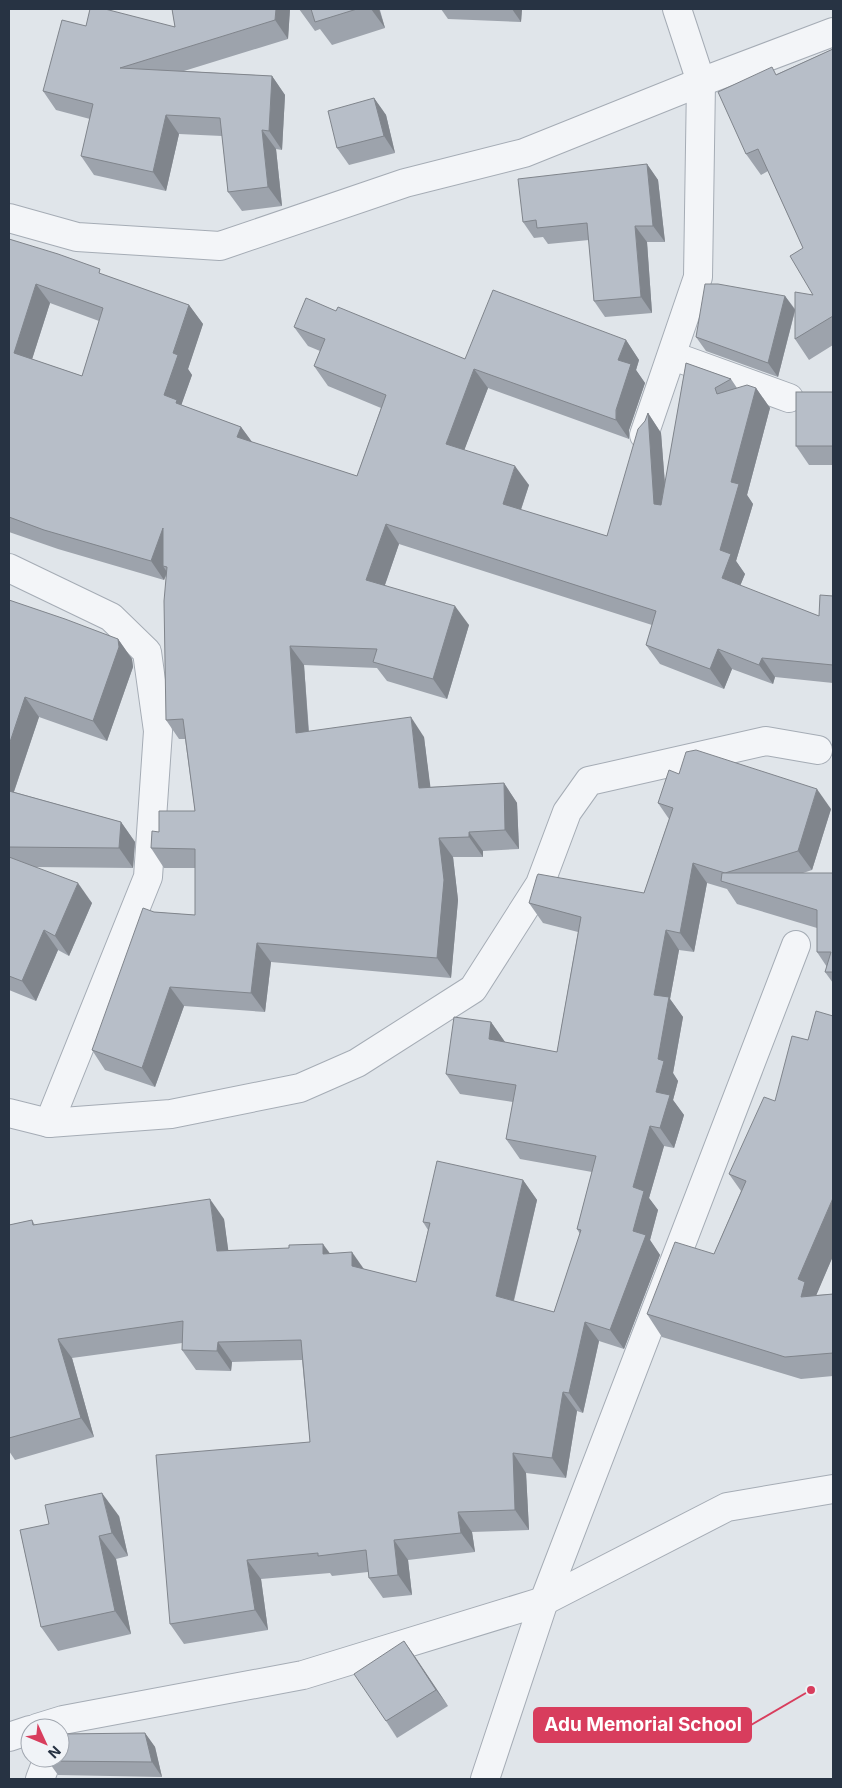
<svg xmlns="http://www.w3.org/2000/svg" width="842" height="1788" font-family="Inter,sans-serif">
<rect width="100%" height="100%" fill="#e0e5ea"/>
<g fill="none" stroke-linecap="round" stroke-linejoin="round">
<g stroke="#a5acb5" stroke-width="30">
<g id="minor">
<polyline points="9,218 77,237 220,246 405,183 524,153 701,82 833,32"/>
<polyline points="673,356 789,398"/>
<polyline points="644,435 698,277 701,82 677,9"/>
<polyline points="9,568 111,617 147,652 158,731 148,877 49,1123"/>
<polyline points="9,1113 49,1123 171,1114 300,1088 357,1063 473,989 540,884 567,812 589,781 766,741 818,750"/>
<polyline points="37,1728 63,1720 303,1675 544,1601 727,1507 833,1489"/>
<polyline points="9,1737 30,1730"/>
<polyline points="40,1779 48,1758"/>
<polyline points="485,1779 544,1601 796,945"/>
</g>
</g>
<use href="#minor" stroke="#f3f5f8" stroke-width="28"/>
</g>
<g fill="#9da3ac" fill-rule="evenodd">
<polygon points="172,9 290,9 288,39 184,71 272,76 285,95 282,150 276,149 282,206 242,211 228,192 222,136 179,134 166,191 94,175 81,156 90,119 56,110 43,91 86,26 175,27"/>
<polygon points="299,9 384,9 380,10 385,28 332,45 320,29 315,31"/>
<polygon points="441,9 522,9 521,22 448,19"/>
<polygon points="833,49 833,345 809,360 795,339 795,311 778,377 706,351 696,337 785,296 795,309 813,295 803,248 768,171 761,175 746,154 777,74"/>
<polygon points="374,98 386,115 395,153 349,165 337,148"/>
<polygon points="647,164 658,180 665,242 647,242 652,313 605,317 594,301 589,240 548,244 543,237 534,238 523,222"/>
<path d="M 9,239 L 104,275 L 189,305 L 203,324 L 188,369 L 192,375 L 181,405 L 241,427 L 252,442 L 357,476 L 381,408 L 328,386 L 314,366 L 320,351 L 308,346 L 294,327 L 336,311 L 465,359 L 626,340 L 639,360 L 636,370 L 645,383 L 629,430 L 629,439 L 488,388 L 464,450 L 529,485 L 521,510 L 607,536 L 648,413 L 661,433 L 665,484 L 686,363 L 731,379 L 737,388 L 756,388 L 770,408 L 747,495 L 753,504 L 736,561 L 745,574 L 740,586 L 819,616 L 833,596 L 833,683 L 775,677 L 773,684 L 732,669 L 724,689 L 660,664 L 646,645 L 652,625 L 399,544 L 385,585 L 469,625 L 447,699 L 387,681 L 377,668 L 304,665 L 309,731 L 424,737 L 430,787 L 504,783 L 517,803 L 519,849 L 483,851 L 483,857 L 453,857 L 458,900 L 451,978 L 271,962 L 265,1012 L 184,1006 L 155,1087 L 105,1070 L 92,1050 L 154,912 L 195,915 L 195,868 L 164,868 L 151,848 L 159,832 L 195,811 L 185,739 L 179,739 L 166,720 L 166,576 L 164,580 L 58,549 L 9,532 ZM 50,303 L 99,321 L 82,376 L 32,359 Z"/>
<polygon points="833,392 833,465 809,465 796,446"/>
<polygon points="9,600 118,639 132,659 133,667 107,741 39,717 14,792 121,822 135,842 133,868 35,867 92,903 69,956 58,950 36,1001 9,990"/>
<polygon points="679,774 831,809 812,870 803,873 833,873 833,983 825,972 827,967 817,952 817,928 737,904 727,889 707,883 694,952 679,950 670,999 683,1017 673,1073 678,1081 673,1100 684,1115 674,1148 664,1146 649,1198 658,1210 650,1240 660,1255 624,1349 599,1341 583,1413 577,1411 566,1478 526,1473 529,1530 472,1532 475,1552 408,1560 412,1595 383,1598 369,1578 368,1572 332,1576 330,1573 261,1579 268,1630 184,1644 170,1624 310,1442 302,1360 232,1362 231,1371 196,1370 182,1350 182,1343 72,1358 94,1437 15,1460 9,1451 9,1225 32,1220 35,1225 224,1219 228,1250 330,1254 363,1269 416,1282 428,1230 423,1222 523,1180 537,1200 514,1301 554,1312 580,1234 577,1229 592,1172 520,1159 506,1139 513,1102 460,1094 446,1074 491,1022 505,1042 557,1052 578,932 543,923 529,903 644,893 669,819 658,803"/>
<polygon points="833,1016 833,1256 816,1295 833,1294 833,1376 801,1379 662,1337 647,1314 714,1254 741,1191 729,1174 775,1101"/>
<polygon points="119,1516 128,1556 116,1559 131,1634 58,1651 41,1627 20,1530"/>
<polygon points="404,1641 448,1706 397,1738 386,1721"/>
<polygon points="145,1733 155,1747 162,1777 58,1775 48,1761"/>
</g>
<g fill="#80858c">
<polygon points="276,9 290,9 288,39 275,20"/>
<polygon points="371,9 379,9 385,28"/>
<polygon points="512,9 522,9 521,22"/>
<polygon points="272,76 285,95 282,150 269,131"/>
<polygon points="374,98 386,115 395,153 384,136"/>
<polygon points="166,115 179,134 166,191 153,172"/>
<polygon points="262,130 276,149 282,206 268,187"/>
<polygon points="647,164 658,180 665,242 653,226"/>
<polygon points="635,226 647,242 652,313 641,297"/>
<polygon points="36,284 50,303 28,372 14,353"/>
<polygon points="785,296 795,310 778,377 768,363"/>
<polygon points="189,305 203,324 188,369 192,375 181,406 191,419 164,395 173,353"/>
<polygon points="626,340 639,360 636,370 645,383 629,430 629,439 616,420 618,360"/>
<polygon points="474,369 488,388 459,464 446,444"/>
<polygon points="756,388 770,408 747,495 753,504 736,561 745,574 735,598 722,578 720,550 731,482"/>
<polygon points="648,413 661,433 668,524 654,504"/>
<polygon points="241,427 255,446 237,437"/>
<polygon points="515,466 529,485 516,524 503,504"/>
<polygon points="386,524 399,544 380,599 366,580"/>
<polygon points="163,528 167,567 163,566 167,572 164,580 151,561"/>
<polygon points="455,606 469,625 447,699 433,679"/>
<polygon points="118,639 132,659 133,667 107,741 93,721"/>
<polygon points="290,646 304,665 310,753 296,733"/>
<polygon points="718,649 732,669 724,689 710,669"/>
<polygon points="762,658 775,677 773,684 759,665"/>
<polygon points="25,697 39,717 9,806 9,745"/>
<polygon points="411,717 424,737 433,807 419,788"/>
<polygon points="504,783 517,803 519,849 505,830"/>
<polygon points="817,789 831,809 812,870 798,851"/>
<polygon points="121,822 135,842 133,868 119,848"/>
<polygon points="469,832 483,851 483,857 469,837"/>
<polygon points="439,838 453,857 458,900 451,978 437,958"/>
<polygon points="693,863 707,883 694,952 680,933"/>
<polygon points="78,883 92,903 69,956 55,936"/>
<polygon points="44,930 58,950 36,1001 22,981"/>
<polygon points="666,930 679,950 670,999 683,1017 673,1073 678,1081 673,1100 684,1115 674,1148 660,1128 656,1092 654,995"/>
<polygon points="257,943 271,962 265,1012 251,993"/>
<polygon points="170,987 184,1006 155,1087 142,1068"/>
<polygon points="491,1022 505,1042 503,1059 489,1039"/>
<polygon points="650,1126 664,1146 649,1198 658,1210 650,1240 660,1255 624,1349 610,1330 633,1231 633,1187"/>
<polygon points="523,1180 537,1200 510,1316 496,1296"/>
<polygon points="833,1198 833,1256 816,1296 801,1297 798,1279"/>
<polygon points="210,1199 224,1219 231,1270 217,1251"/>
<polygon points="323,1244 337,1263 323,1254"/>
<polygon points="352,1252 366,1272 352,1266"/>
<polygon points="585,1322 599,1341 583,1413 569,1393"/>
<polygon points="58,1339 72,1358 94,1437 81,1418"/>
<polygon points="218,1342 232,1362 231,1371 217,1351"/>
<polygon points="563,1392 577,1411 566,1478 552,1458"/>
<polygon points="513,1453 526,1473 529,1530 515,1510"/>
<polygon points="102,1493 119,1516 128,1556 112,1533"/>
<polygon points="458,1512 472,1532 475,1552 461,1533"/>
<polygon points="99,1536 116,1559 131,1634 115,1611"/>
<polygon points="394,1540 408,1560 412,1595 398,1575"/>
<polygon points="247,1560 261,1579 268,1630 255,1610"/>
<polygon points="404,1641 416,1658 448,1706 436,1690"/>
<polygon points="145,1733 155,1747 162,1777 152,1762"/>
</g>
<g fill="#b7bec8" stroke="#80858c" fill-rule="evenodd">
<polygon points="90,9 105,9 175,27 172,9 276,9 275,20 120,68 272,76 269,131 262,130 268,187 228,192 220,118 166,115 153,172 81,156 93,104 43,91 62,20 86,26"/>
<polygon points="311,9 357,9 315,22"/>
<polygon points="833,49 833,316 795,339 795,292 813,295 790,256 803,248 758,149 746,154 718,92 772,67 776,75"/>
<polygon points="374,98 384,136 337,148 328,111"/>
<polygon points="647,164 653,226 635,226 641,297 594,301 587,223 537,228 536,220 523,222 518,179"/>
<path d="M 9,239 L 58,254 L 100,269 L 99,273 L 189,305 L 173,353 L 178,355 L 164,395 L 177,400 L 176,403 L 241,427 L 237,437 L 357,476 L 386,395 L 314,366 L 325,339 L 294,327 L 306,298 L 336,311 L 338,307 L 465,359 L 493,290 L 626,340 L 618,360 L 631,364 L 616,410 L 616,420 L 474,369 L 446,444 L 515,466 L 503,504 L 607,536 L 638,429 L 645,421 L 648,413 L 654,504 L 661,505 L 686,363 L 731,379 L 715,388 L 717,394 L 747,385 L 756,388 L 731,482 L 739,484 L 720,550 L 731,554 L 722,578 L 819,616 L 820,595 L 833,596 L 833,665 L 762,658 L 759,665 L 718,649 L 710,669 L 646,645 L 656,611 L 386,524 L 366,580 L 455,606 L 433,679 L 373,662 L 377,649 L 290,646 L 296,733 L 411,717 L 419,788 L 504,783 L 505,830 L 469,832 L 469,837 L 439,838 L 444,880 L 437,958 L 257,943 L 251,993 L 170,987 L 142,1068 L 92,1050 L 143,908 L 154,912 L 195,915 L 195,849 L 151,848 L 152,831 L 159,832 L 159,811 L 195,811 L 183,719 L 166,720 L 164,601 L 167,567 L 163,566 L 163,528 L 151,561 L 44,530 L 9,517 ZM 36,284 L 103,308 L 82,376 L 14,353 Z"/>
<polygon points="705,284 718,284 785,296 768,363 696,337"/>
<rect x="796" y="392" width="37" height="54"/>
<polygon points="9,600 65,619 118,639 119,647 93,721 25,697 9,745"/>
<polygon points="696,750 817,789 798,851 725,873 693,863 680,933 666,930 654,995 669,997 658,1059 664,1061 656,1092 670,1095 660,1128 650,1126 633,1187 644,1191 633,1231 646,1235 610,1330 585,1322 569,1393 563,1392 552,1458 513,1453 515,1510 458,1512 461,1533 394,1540 398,1575 369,1578 366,1550 318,1556 318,1553 247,1560 255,1610 170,1624 156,1455 310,1442 301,1340 218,1342 217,1351 182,1350 183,1321 58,1339 81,1418 9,1438 9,1225 32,1220 33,1225 210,1199 217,1251 289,1248 289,1245 323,1244 323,1254 352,1252 352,1266 416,1282 430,1223 423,1222 437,1161 523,1180 496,1296 554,1312 581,1230 577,1229 596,1156 506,1139 516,1085 446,1074 454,1017 491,1022 489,1039 557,1052 581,917 529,903 537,876 538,874 644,893 673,808 658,803 669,770 679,774 686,752"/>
<polygon points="9,791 121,822 119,848 9,847"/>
<polygon points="9,857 78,883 55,936 44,930 22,981 9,976"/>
<polygon points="722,873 833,873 833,972 825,972 831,952 817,952 817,910 721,881"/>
<polygon points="816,1011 833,1016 833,1198 798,1279 805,1282 801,1297 833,1294 833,1353 785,1357 647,1314 675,1242 714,1254 746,1181 729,1174 764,1097 775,1101 792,1036 808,1040"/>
<polygon points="102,1493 112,1533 99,1536 115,1611 41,1627 20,1530 49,1524 45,1505"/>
<polygon points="404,1641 436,1690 386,1721 354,1674"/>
<polygon points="145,1733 152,1762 48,1761 49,1758 60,1758 60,1734"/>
</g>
<path fill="none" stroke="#d83d5d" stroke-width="2" d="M811 1690L751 1725"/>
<circle fill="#d83d5d" stroke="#f0f3f7" stroke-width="2" cx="811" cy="1690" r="5"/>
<rect fill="#d83d5d" stroke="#d83d5d" stroke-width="2" x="534" y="1708" width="217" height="34" rx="5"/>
<g font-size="19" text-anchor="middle" font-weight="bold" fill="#fff">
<text x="643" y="1731">Adu Memorial School</text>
</g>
<rect width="842" height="1788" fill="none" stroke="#273343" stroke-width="20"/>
<g transform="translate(45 1743) rotate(134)"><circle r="24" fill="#f0f3f7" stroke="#a0a6af"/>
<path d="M0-4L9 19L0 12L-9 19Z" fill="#d83d5d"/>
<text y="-8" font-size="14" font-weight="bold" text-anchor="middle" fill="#273343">N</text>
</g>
</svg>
